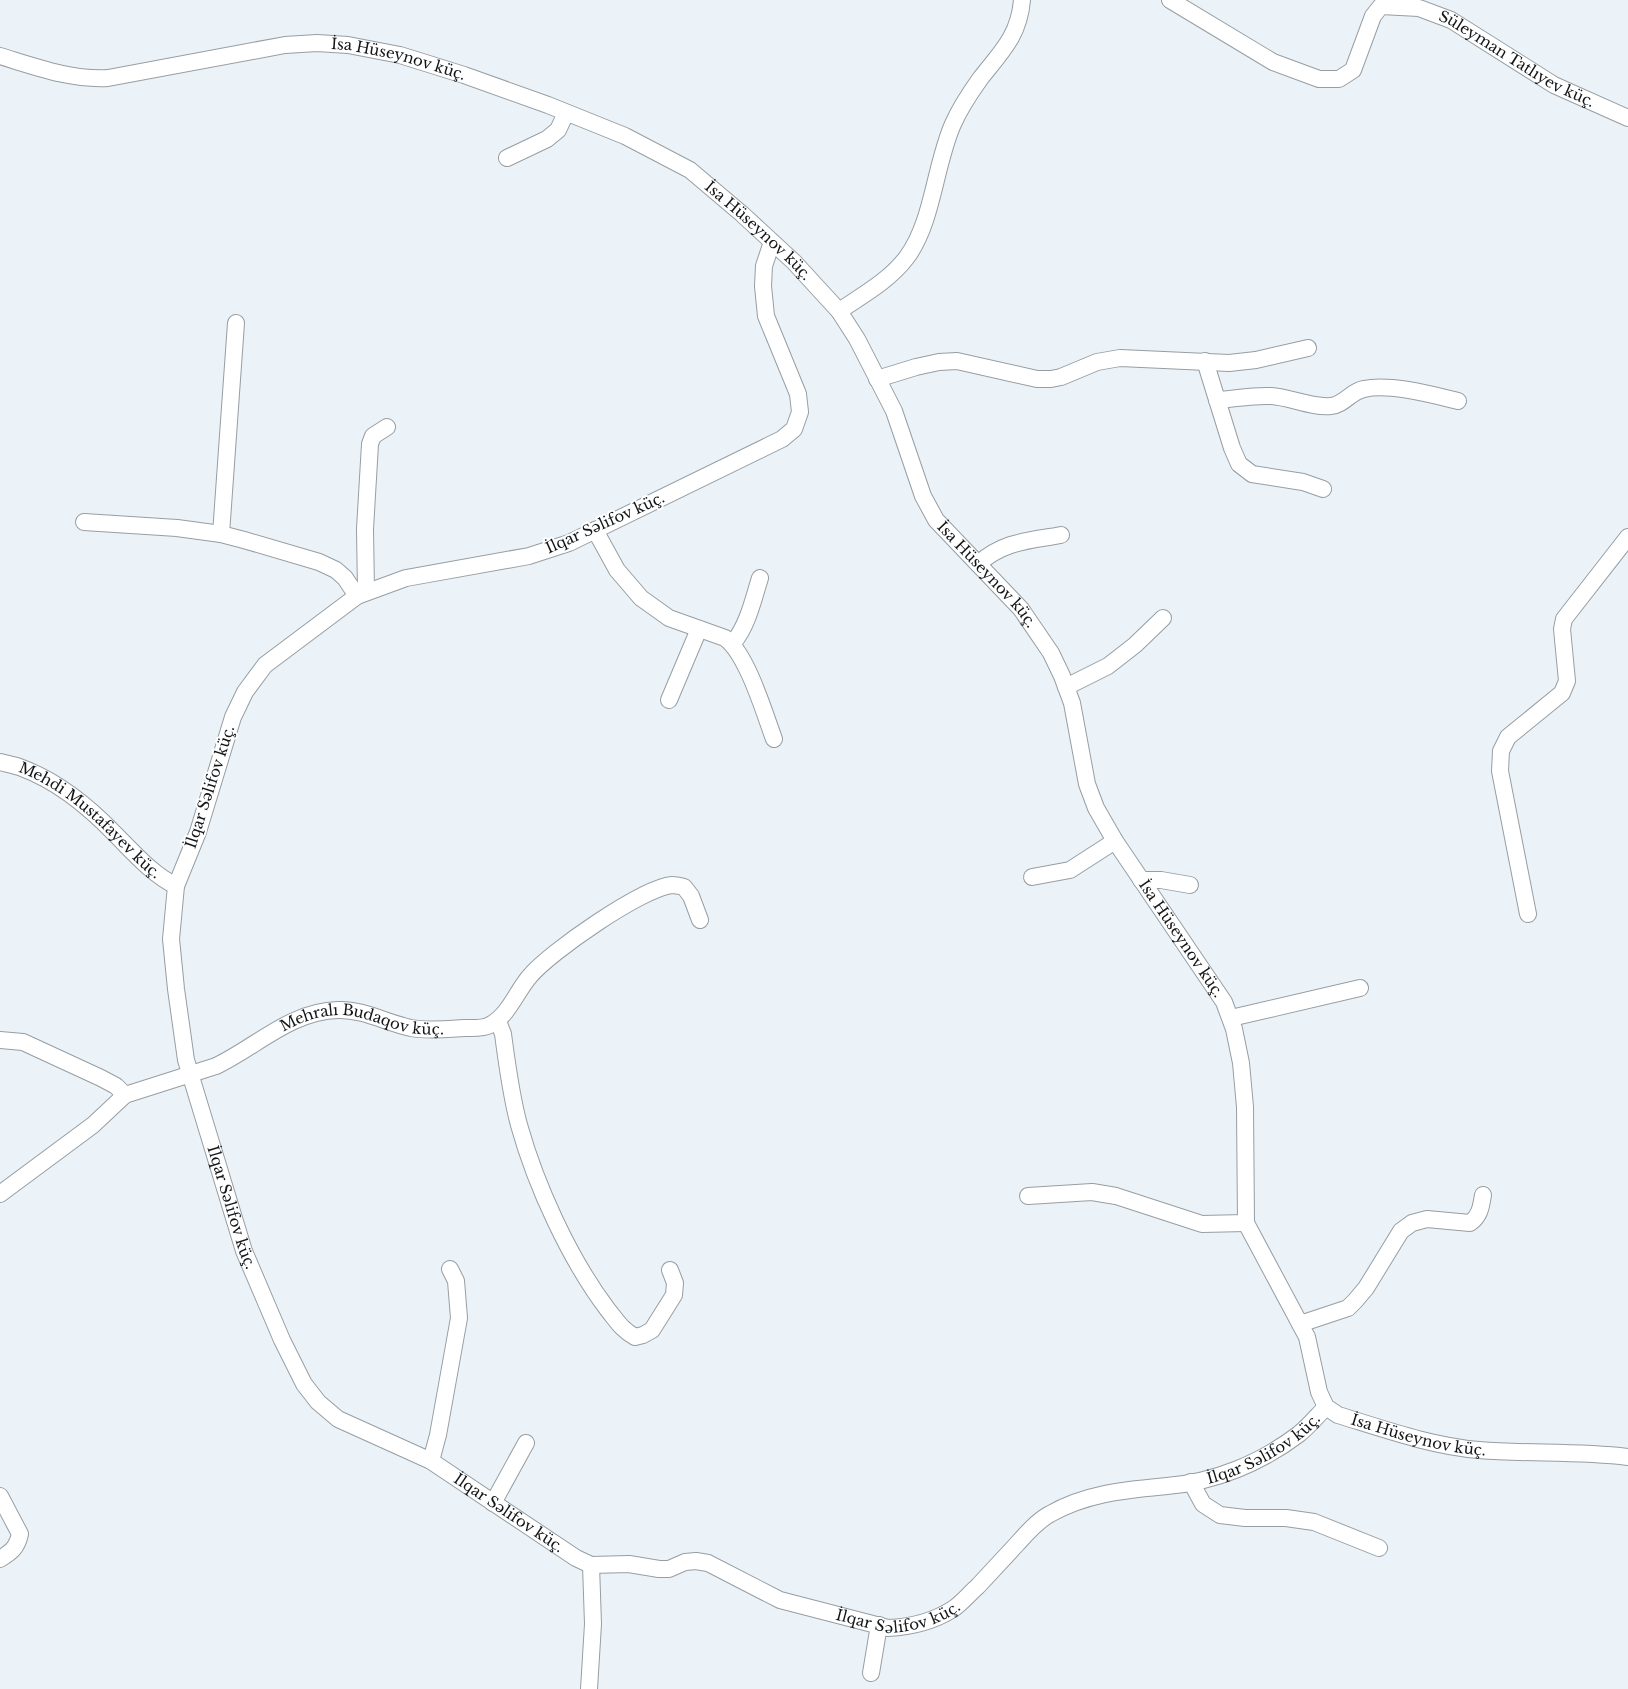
<svg xmlns="http://www.w3.org/2000/svg" width="1628" height="1689" font-family="'Libre Baskerville',serif">
<rect width="100%" height="100%" fill="#ebf3f8"/>
<g fill="none" stroke-linecap="round" stroke-linejoin="round">
<g stroke="#979ea3" stroke-width="18">
<g id="minor">
<path id="s1" d="M 1170,0 L 1273,62 L 1319,79 L 1339,79 L 1353,70 L 1373,16 L 1381,6 L 1419,8 L 1451,20 L 1554,85 L 1628,118"/>
<path id="s2" d="M 0,56 C 36,67 71,80 108,78 L 285,45 L 317,43 L 348,45 L 400,55 L 464,75 L 548,105 L 625,136 L 690,170 L 742,214 L 794,262 L 839,311 L 857,339 L 894,411 L 923,496 L 936,520 L 1021,609 L 1051,653 L 1062,676 L 1072,703 L 1087,784 L 1096,808 L 1115,841 L 1224,1002 L 1234,1029 L 1241,1063 L 1245,1107 L 1246,1223 L 1307,1337 L 1319,1392 L 1326,1407 L 1338,1415 C 1384,1429 1431,1446 1479,1450 C 1529,1454 1578,1451 1628,1457"/>
<polyline points="507,158 547,139 558,130 566,113"/>
<path id="s3" d="M 772,242 L 764,266 L 763,286 L 766,316 L 798,394 L 800,412 L 794,429 L 782,439 L 569,543 L 529,556 L 406,578 L 357,596 L 265,665 L 245,692 L 233,717 L 198,832 L 176,886 L 171,939 L 176,989 L 186,1060 L 244,1251 L 282,1340 L 304,1384 L 318,1402 L 338,1419 L 431,1461 L 576,1558 L 591,1565 L 629,1564 L 659,1569 L 669,1569 L 685,1562 L 696,1561 L 708,1563 L 780,1600 L 888,1628 C 911,1627 934,1621 953,1609 C 962,1603 970,1593 978,1586 C 991,1572 1004,1558 1017,1544 C 1026,1534 1037,1521 1050,1514 C 1087,1493 1126,1490 1167,1486 C 1215,1482 1261,1463 1299,1434 C 1309,1426 1317,1416 1326,1407"/>
<path d="M 839,311 C 863,295 890,280 907,257 C 933,222 935,164 953,124 C 960,108 970,93 980,79 C 1001,52 1019,36 1022,0"/>
<polyline points="1205,361 1232,448 1239,464 1252,474 1303,482 1323,489"/>
<polyline points="877,379 916,367 939,362 957,361 1037,379 1051,379 1061,377 1097,362 1120,358 1229,363 1256,360 1308,348"/>
<path d="M 1217,400 C 1234,399 1253,395 1271,396 C 1290,397 1312,408 1331,406 C 1344,405 1351,391 1364,389 C 1389,383 1433,395 1458,401"/>
<polyline points="84,522 177,528 221,534 244,540 319,562 336,570 345,578 357,596"/>
<path d="M 595,530 L 617,570 L 641,598 L 669,618 L 725,638 C 747,654 764,712 774,739"/>
<polyline points="221,534 236,323"/>
<path d="M 978,564 C 1004,541 1028,541 1061,535"/>
<polyline points="366,592 365,529 370,444 373,436 387,427"/>
<path d="M 733,643 C 748,625 753,600 760,578"/>
<polyline points="1066,687 1108,666 1135,645 1163,618"/>
<polyline points="669,700 699,629"/>
<path id="s4" d="M 0,762 C 7,764 15,765 22,768 C 57,781 90,808 115,834 C 134,853 152,874 176,886"/>
<polyline points="1032,877 1070,870 1115,841"/>
<polyline points="1141,880 1161,880 1190,885"/>
<polyline points="1528,914 1500,771 1501,751 1508,737 1562,693 1567,681 1562,629 1564,619 1628,537"/>
<polyline points="1231,1018 1360,988"/>
<path d="M 498,1021 L 503,1034 C 507,1064 511,1096 519,1125 C 536,1186 570,1260 608,1310 C 617,1321 622,1330 635,1337 L 643,1335 L 652,1330 L 674,1295 L 675,1283 L 670,1270"/>
<polyline points="0,1040 23,1042 101,1078 116,1086 125,1095"/>
<path id="s5" d="M 0,1194 L 93,1125 L 125,1095 L 216,1066 C 256,1047 291,1011 338,1010 C 363,1009 387,1023 411,1028 C 428,1031 447,1029 464,1028 C 472,1028 483,1029 490,1025 C 509,1015 516,992 530,976 C 550,952 642,888 672,885 C 676,885 680,886 684,887 L 691,896 L 700,920"/>
<polyline points="1028,1196 1092,1192 1116,1196 1202,1224 1246,1223"/>
<path d="M 1300,1324 L 1348,1308 L 1355,1301 L 1366,1288 L 1401,1231 L 1412,1223 L 1427,1219 L 1470,1223 C 1480,1216 1481,1207 1483,1195"/>
<polyline points="431,1461 438,1435 459,1318 456,1281 450,1269"/>
<polyline points="1191,1482 1203,1504 1220,1515 1245,1518 1286,1518 1314,1522 1379,1548"/>
<path d="M 0,1496 L 20,1534 C 17,1548 11,1552 0,1559"/>
<polyline points="493,1503 526,1443"/>
<polyline points="871,1673 879,1625"/>
<polyline points="589,1689 593,1624 591,1565"/>
</g>
</g>
<use href="#minor" stroke="#fff" stroke-width="16"/>
</g>
<g text-anchor="middle" stroke-width="4" stroke-linejoin="round" paint-order="stroke">
<g font-size="15" fill="#131517" stroke="#fff">
<text dy="5" stroke="none"><textPath href="#s1" startOffset="425">Süleyman Tatlıyev küç.</textPath></text>
<text dy="5" stroke="none"><textPath href="#s2" startOffset="406">İsa Hüseynov küç.</textPath></text>
<text dy="5" stroke="none"><textPath href="#s2" startOffset="811">İsa Hüseynov küç.</textPath></text>
<text transform="translate(605 523) rotate(-24)" y="5">İlqar Səlifov küç.</text>
<text dy="5" stroke="none"><textPath href="#s2" startOffset="1231">İsa Hüseynov küç.</textPath></text>
<text transform="translate(210 787) rotate(-72)" y="5">İlqar Səlifov küç.</text>
<text dy="5" stroke="none"><textPath href="#s4" startOffset="109">Mehdi Mustafayev küç.</textPath></text>
<text dy="5" stroke="none"><textPath href="#s2" startOffset="1651">İsa Hüseynov küç.</textPath></text>
<text dy="5" stroke="none"><textPath href="#s5" startOffset="415">Mehralı Budaqov küç.</textPath></text>
<text dy="5" stroke="none"><textPath href="#s3" startOffset="1352">İlqar Səlifov küç.</textPath></text>
<text dy="5" stroke="none"><textPath href="#s2" startOffset="2251">İsa Hüseynov küç.</textPath></text>
<text dy="5" stroke="none"><textPath href="#s3" startOffset="2628">İlqar Səlifov küç.</textPath></text>
<text dy="5" stroke="none"><textPath href="#s3" startOffset="1788">İlqar Səlifov küç.</textPath></text>
<text dy="5" stroke="none"><textPath href="#s3" startOffset="2208">İlqar Səlifov küç.</textPath></text>
</g>
</g>
</svg>
